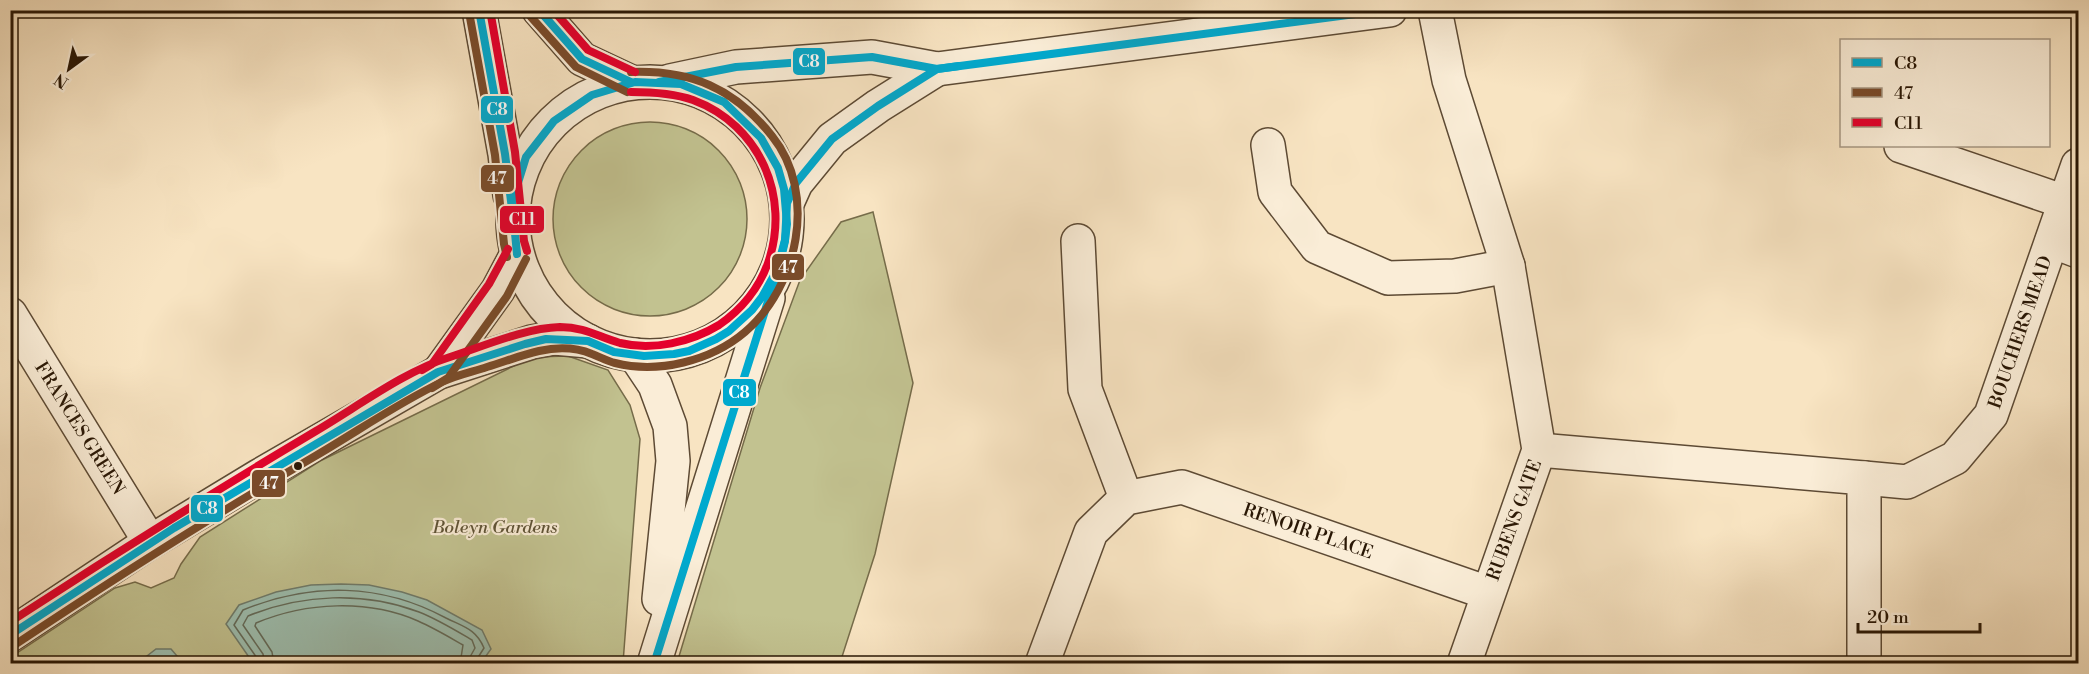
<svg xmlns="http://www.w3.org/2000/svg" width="2089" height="674" font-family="'Libre Bodoni',serif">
<rect width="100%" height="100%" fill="#f8e4c2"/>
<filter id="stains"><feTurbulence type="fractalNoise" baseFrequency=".00333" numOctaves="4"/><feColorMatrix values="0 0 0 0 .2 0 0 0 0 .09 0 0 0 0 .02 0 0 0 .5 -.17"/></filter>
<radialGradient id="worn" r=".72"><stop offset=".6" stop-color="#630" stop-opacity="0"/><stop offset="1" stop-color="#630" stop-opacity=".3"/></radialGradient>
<g fill="#c2c290" stroke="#766c4a" stroke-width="1.5">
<circle cx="650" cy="219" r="97"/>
<polygon points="873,212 913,383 875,554 840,663 677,663 760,388 800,280 841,222"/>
<polygon points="568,356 608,370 630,405 640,439 623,663 11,664 11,657 115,588 135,582 151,588 174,578 181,564 200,537 320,461 532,357"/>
</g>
<g fill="#9dbfb0" stroke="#6f7c6c" stroke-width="1.5">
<polygon points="341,584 369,585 402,592 427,600 482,630 491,649 481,663 253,663 226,624 239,605 276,592 311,585"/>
<polygon points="156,649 171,649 183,663 138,663"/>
</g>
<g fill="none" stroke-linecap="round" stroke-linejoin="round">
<g stroke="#636b5a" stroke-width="1.5">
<path d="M 257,664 L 257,658 L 234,625 L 243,610 C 311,582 381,583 446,618 C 464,627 476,629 484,648 L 477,659 L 477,664"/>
<path d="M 265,664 L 263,654 L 243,625 L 248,616 C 302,594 363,591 419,612 C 437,619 455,630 472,640 L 475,648 L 470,657 L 469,664"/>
<path d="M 274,664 L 272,652 L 255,626 L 256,623 C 306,602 368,599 418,621 C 434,628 449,637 463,645 L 460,664"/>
</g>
<g stroke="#5d4a34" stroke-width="36">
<g id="minor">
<polyline points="479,10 505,154 510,195"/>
<polyline points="539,10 582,59 631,82"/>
<polyline points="1435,10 1449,80 1508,266 1539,450 1464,664"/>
<polyline points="670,81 736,67 872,57 937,69 1390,10"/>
<circle cx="650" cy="219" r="137"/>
<polyline points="1268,145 1275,192 1317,247 1388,278 1455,276 1508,266"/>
<polyline points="1901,146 2065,202"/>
<polyline points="787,203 796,183 832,139 878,106 937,69"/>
<polyline points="1078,241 1085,389 1126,498"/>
<polyline points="2052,241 2078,251"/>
<polyline points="10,314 150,542"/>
<polyline points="635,355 655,385 670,426 673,461 659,599"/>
<polyline points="439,372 498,290 517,254"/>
<polyline points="1539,450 1864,478 1864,664"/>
<polyline points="1864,478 1907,482 1955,458 1991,415 2078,165"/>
<polyline points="10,635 150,542 259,476 439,372 532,342 554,338 588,341"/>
<polyline points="654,664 768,298"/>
<polyline points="1042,664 1091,532 1126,498 1182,487 1488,593"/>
</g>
</g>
<use href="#minor" stroke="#faedd7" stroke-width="33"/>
<g stroke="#faedd7" stroke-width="12">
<g id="bus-1">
<polyline points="479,10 505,154 512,209"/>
<polyline points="539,10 582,59 631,82"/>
<polyline points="659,82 736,67 872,57 937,69 959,66"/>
<polyline points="10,635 174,528 438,372 525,344 546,339 588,341 614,352 644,356 674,354 689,351 716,339 729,331 752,310 762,297 777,270 785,240 787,224 784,189 778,168 761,138 724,102 681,84 635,82 592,95 554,121 526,157 512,202 517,254"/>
<polyline points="654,664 780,263 785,241 787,203 796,183 832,139 878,106 937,69 1386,10"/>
</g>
</g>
<g stroke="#faedd7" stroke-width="12">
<g id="bus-2">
<polyline points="469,12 495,155 504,244 507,257"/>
<polyline points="531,17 576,67 627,92"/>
<polyline points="432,388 448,378 507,296 526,259"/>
<path d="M 16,644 C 115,578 214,515 317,455 C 358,431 398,403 442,382 C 456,375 472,372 487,367 C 504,362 521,355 539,351 C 557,347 575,347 592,354 C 600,357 607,361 615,363 C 658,374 711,361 745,332 C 798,287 818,193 772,136 C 734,88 691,70 631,72"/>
</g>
</g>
<g stroke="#faedd7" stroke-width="12">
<g id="bus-3">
<polyline points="490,10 515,152 524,241 527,251"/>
<polyline points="553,10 588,50 635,72"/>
<polyline points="422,370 432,364 489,284 508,249"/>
<path d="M 10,622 C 111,556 212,493 316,431 C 357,407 405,371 450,357 C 484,346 525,328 560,327 C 586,327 598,337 620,343 C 653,351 691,342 719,325 C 741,310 759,288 768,263 C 791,197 760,125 693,100 C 673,93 652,92 631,92"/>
</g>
</g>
<use href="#bus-1" stroke="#00a9ce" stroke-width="8"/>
<use href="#bus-2" stroke="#7a4b2a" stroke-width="8"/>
<use href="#bus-3" stroke="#e4002b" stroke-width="8"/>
</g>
<circle fill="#291705" stroke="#faedd7" stroke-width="2" cx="298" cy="466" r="5"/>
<g text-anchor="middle" stroke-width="4.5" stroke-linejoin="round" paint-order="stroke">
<g font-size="18" fill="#291705" stroke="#faedd7">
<text transform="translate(2020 332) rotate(-71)" y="6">BOUCHERS MEAD</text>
<text transform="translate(80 428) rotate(58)" y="6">FRANCES GREEN</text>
<text transform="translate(1514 520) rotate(-70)" y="6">RUBENS GATE</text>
<text transform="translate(1308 531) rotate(19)" y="6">RENOIR PLACE</text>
</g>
<g font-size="18" font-style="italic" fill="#5f5336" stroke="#faedd7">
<text x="495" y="533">Boleyn Gardens</text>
</g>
</g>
<g stroke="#faedd7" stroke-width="2">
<rect x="792" y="47" width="34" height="29" rx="6" fill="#00a9ce"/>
<rect x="480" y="95" width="34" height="29" rx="6" fill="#00a9ce"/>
<rect x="480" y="164" width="35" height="29" rx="6" fill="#7a4b2a"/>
<rect x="499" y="205" width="46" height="29" rx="6" fill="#e4002b"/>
<rect x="771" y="253" width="34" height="28" rx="6" fill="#7a4b2a"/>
<rect x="722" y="378" width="35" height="29" rx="6" fill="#00a9ce"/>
<rect x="251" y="469" width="35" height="29" rx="6" fill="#7a4b2a"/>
<rect x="190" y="494" width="34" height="29" rx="6" fill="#00a9ce"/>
</g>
<g font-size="16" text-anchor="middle" font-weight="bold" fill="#fff">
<text x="809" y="67">C8</text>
<text x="497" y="115">C8</text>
<text x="497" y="184">47</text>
<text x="522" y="225">C11</text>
<text x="788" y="273">47</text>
<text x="739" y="398">C8</text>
<text x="269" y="489">47</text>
<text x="207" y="514">C8</text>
</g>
<rect width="2089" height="674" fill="none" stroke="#f8e4c2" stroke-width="36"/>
<rect x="12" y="12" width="2065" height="650" fill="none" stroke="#291705" stroke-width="3"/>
<rect x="18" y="18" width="2053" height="638" fill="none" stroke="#291705" stroke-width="1.5"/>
<rect x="1840" y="39" width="210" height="108" fill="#faedd7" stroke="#a69783" stroke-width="1.5"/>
<rect x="1852" y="58" width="30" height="9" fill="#00a9ce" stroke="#a69783" stroke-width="1.5"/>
<text x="1894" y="69" font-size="18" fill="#291705">C8</text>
<rect x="1852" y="88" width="30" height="9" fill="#7a4b2a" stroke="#a69783" stroke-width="1.5"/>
<text x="1894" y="99" font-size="18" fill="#291705">47</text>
<rect x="1852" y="118" width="30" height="9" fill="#e4002b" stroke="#a69783" stroke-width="1.5"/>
<text x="1894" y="129" font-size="18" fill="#291705">C11</text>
<g transform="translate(69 69) rotate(213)" stroke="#faedd7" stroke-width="4.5" paint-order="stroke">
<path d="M0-4.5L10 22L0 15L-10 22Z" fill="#291705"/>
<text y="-9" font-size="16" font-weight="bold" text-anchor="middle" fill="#291705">N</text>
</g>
<path d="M1858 623v9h122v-9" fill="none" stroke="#291705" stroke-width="3"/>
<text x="1867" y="623" font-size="18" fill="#291705" stroke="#faedd7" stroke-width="4.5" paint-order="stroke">20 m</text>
<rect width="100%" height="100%" filter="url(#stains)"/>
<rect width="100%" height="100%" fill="url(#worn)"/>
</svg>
